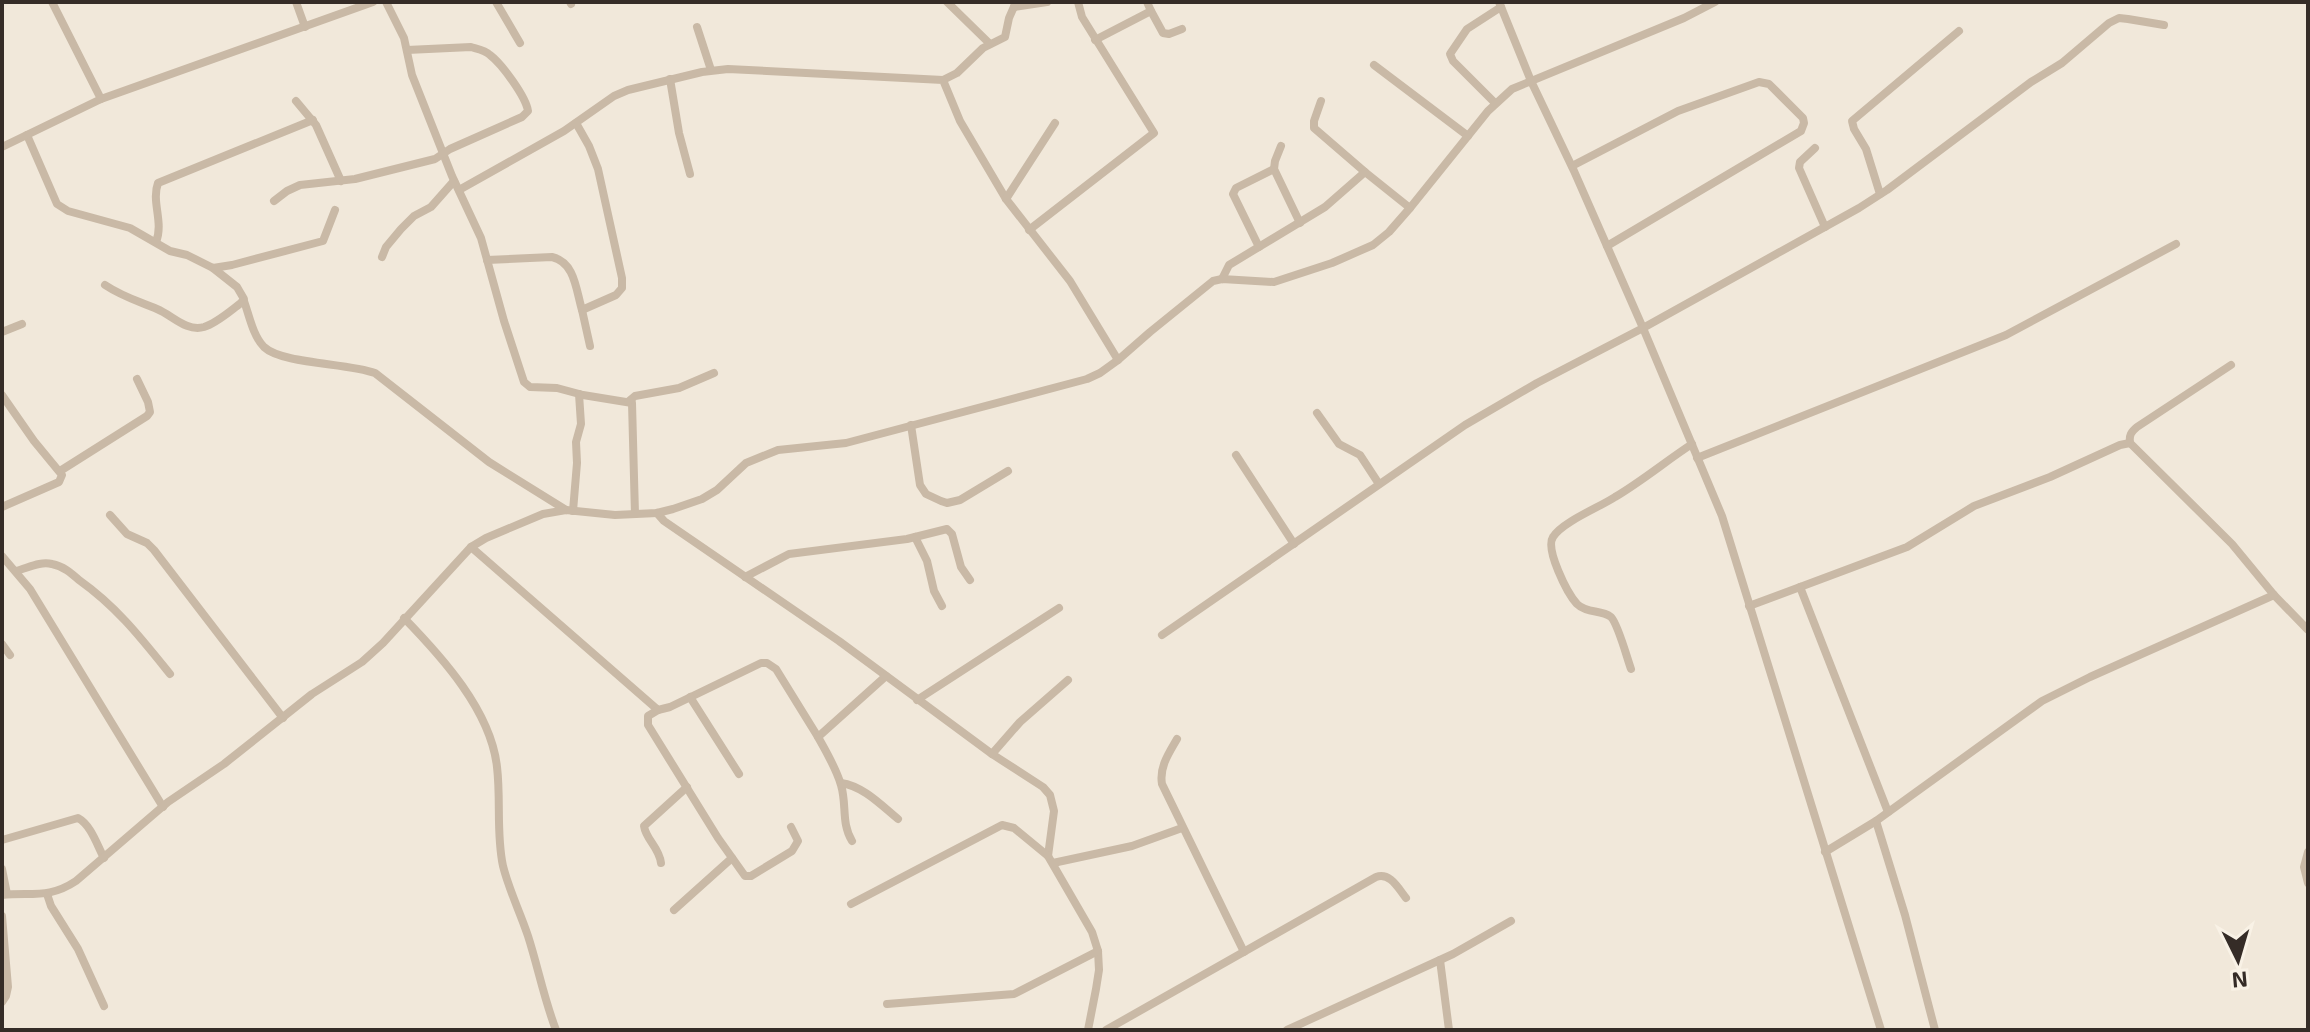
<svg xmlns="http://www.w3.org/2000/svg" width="2310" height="1032" font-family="'Exo 2',sans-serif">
<rect width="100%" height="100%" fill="#f1e8da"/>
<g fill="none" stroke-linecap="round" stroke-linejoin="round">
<g stroke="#c9b9a6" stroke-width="8">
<polyline points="52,2 101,99"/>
<polyline points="296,2 305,27"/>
<polyline points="386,2 404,38 412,75 452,176 481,238 504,321 524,382 530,387 557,388 583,395 632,403 635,514"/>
<polyline points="496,2 520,43"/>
<polyline points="570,2 571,4"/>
<polyline points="947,2 990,44"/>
<polyline points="1499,2 1531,81 1574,171 1643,328 1722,516 1881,1030"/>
<polyline points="1014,7 1047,2"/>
<polyline points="1151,11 1163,33 1169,34 1182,29"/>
<polyline points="697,27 711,70"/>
<polyline points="1095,40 1151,11 1147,2"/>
<polyline points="1374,65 1468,136"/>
<polyline points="670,79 679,133 690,174"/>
<polyline points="943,80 957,73 983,48 1005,37 1009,18 1016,2"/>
<polyline points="296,101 316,125 341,181"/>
<polyline points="1321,101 1314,121 1314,128 1365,172"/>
<polyline points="1495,103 1453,61 1450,54 1467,29 1501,7"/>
<polyline points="27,135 57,204 68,211 130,228 170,251 187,255 213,268 232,265 323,241 335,210"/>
<polyline points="1281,146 1275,161 1274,169 1300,223"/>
<polyline points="2,147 101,99 373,2"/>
<polyline points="1815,148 1800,162 1799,168 1825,227"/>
<polyline points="1572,166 1678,111 1759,82 1769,84 1803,118 1804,123 1801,131 1607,246"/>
<polyline points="459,190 564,131 614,96 628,90 702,72 728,69 943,80 960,121 1006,199 1070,281 1118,360"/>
<polyline points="1880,194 1866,149 1854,129 1852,121 1959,31"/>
<polyline points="1006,199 1055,123"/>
<path d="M 274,201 L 287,191 L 300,185 L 355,179 L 435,159 L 450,149 L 522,117 L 528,111 C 526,97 502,64 490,55 C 485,50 478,49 471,47 L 407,50"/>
<polyline points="1029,230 1154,133 1082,17 1078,2"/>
<path d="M 156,242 C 164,222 151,202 158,183 L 313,120"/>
<polyline points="1259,247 1233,194 1236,188 1274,169"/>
<polyline points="382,257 386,247 401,229 414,216 431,207 454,181"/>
<path d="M 487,260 L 552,257 C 575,262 576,290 582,310 L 616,295 L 622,288 L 622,278 L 598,169 L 589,146 L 576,123"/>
<polyline points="1222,279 1229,265 1325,207 1365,172 1410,208"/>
<path d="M 105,285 C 123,297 138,301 157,309 C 172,315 186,332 204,327 C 217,323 230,311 241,303 L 244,299 L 237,287 L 213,268"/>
<path d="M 244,301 C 249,315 253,336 264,347 C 282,364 348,363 375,373 L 489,462 L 566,510"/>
<polyline points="582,310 590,346"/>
<polyline points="2,332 22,324"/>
<path d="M 2231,365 L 2137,427 C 2131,432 2129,435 2130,443 L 2232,544 L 2274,595 L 2308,630"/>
<polyline points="2,395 34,441 62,475 59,482 2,507"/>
<polyline points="629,401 635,396 679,388 714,373"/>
<polyline points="1317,413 1339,444 1360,455 1379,484"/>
<polyline points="911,425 920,485 926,494 941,501 947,503 960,500 1008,471"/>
<polyline points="1236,455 1294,544"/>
<polyline points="1697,458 2006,335 2176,244"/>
<polyline points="60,471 147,416 150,412 148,402 137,379"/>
<polyline points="573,511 577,463 576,442 581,424 579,394"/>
<polyline points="657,513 664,521 839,641 992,754 1043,787 1050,795 1054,811 1048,856 1092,932 1098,951 1099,970 1096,989 1088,1030"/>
<polyline points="110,515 127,534 147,543 154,550 283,718"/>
<polyline points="915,537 927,561 934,591 942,606"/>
<polyline points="471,547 658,710 670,707 761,663 767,663 776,669 818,737 886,676"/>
<polyline points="2,556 30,589 163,807"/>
<path d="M 16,571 C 28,568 40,561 52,564 C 63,566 71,573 79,580 C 117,607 141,638 170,674"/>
<polyline points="745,577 789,554 907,539 947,529 952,534 961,567 970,580"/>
<polyline points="1800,587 1888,812"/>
<polyline points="1749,606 1907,547 1974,506 2050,477 2120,445 2130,443"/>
<path d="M 404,618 C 442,657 491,711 497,767 C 501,800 496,834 503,866 C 509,890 520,912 528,936 C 538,967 544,999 556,1030"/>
<polyline points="1162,635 1465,425 1537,383 1643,328 1859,208 1887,190 2031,82 2062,63 2109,23 2119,18 2128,19 2164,25"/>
<polyline points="2,644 10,655"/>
<path d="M 1631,669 C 1627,658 1618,624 1611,617 C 1601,609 1587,614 1577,604 C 1567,593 1545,549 1553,537 C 1562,522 1600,507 1615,497 C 1642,481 1666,461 1692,444"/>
<polyline points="690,697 739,774"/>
<polyline points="917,700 1059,608"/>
<polyline points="658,710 648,716 648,725 718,838 745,876 751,876 792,851 798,841 791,827"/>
<path d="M 818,737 C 827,753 836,768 841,785 C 847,805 841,823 852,841"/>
<path d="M 1177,739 C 1169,753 1159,767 1162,784 L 1244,952"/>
<polyline points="992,754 1020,722 1068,680"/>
<path d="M 841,783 C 863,786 881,805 898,819"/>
<polyline points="1876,821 2042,701 2090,677 2274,595"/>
<path d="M 2,840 L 78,818 C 91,825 97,845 104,858"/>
<polyline points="1825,852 1876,821 1905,915 1935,1030"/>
<polyline points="2308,852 2304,867 2308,883"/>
<path d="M 661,863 C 659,847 646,840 644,826 L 687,787"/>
<polyline points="1053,863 1132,846 1182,828"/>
<polyline points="2,869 7,894"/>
<polyline points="47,894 51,906 78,949 104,1006"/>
<path d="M 2,895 C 32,892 49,899 76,881 L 168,802 L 224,764 L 312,694 L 362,662 L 383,643 L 471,547 L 486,538 L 543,514 L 566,510 L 615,515 L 657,513 L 673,509 L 702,499 L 717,490 L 746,463 L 778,450 L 846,443 L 1087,379 L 1100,373 L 1118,360 L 1150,332 L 1213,281 L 1222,279 L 1274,282 L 1332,263 L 1373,245 L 1389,232 L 1410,208 L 1488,111 L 1512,89 L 1684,18 L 1715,2"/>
<polyline points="851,904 1002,825 1014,828 1048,856"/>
<polyline points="674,910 732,858"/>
<polyline points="2,916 8,987 6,996 2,1002"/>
<polyline points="1440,960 1449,1030"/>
<polyline points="887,1004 1014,994 1098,951"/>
<path d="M 1106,1030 L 1376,877 C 1390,872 1398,888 1406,898"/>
<polyline points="1287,1030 1453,954 1511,921"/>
</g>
</g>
<rect width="2310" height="1032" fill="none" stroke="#352c27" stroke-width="8"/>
<g transform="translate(2238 960) rotate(175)" stroke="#f9f2e6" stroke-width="6" paint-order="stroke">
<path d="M0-6L14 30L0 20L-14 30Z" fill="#352c27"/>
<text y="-12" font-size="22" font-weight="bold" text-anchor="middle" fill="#352c27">N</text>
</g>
</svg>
